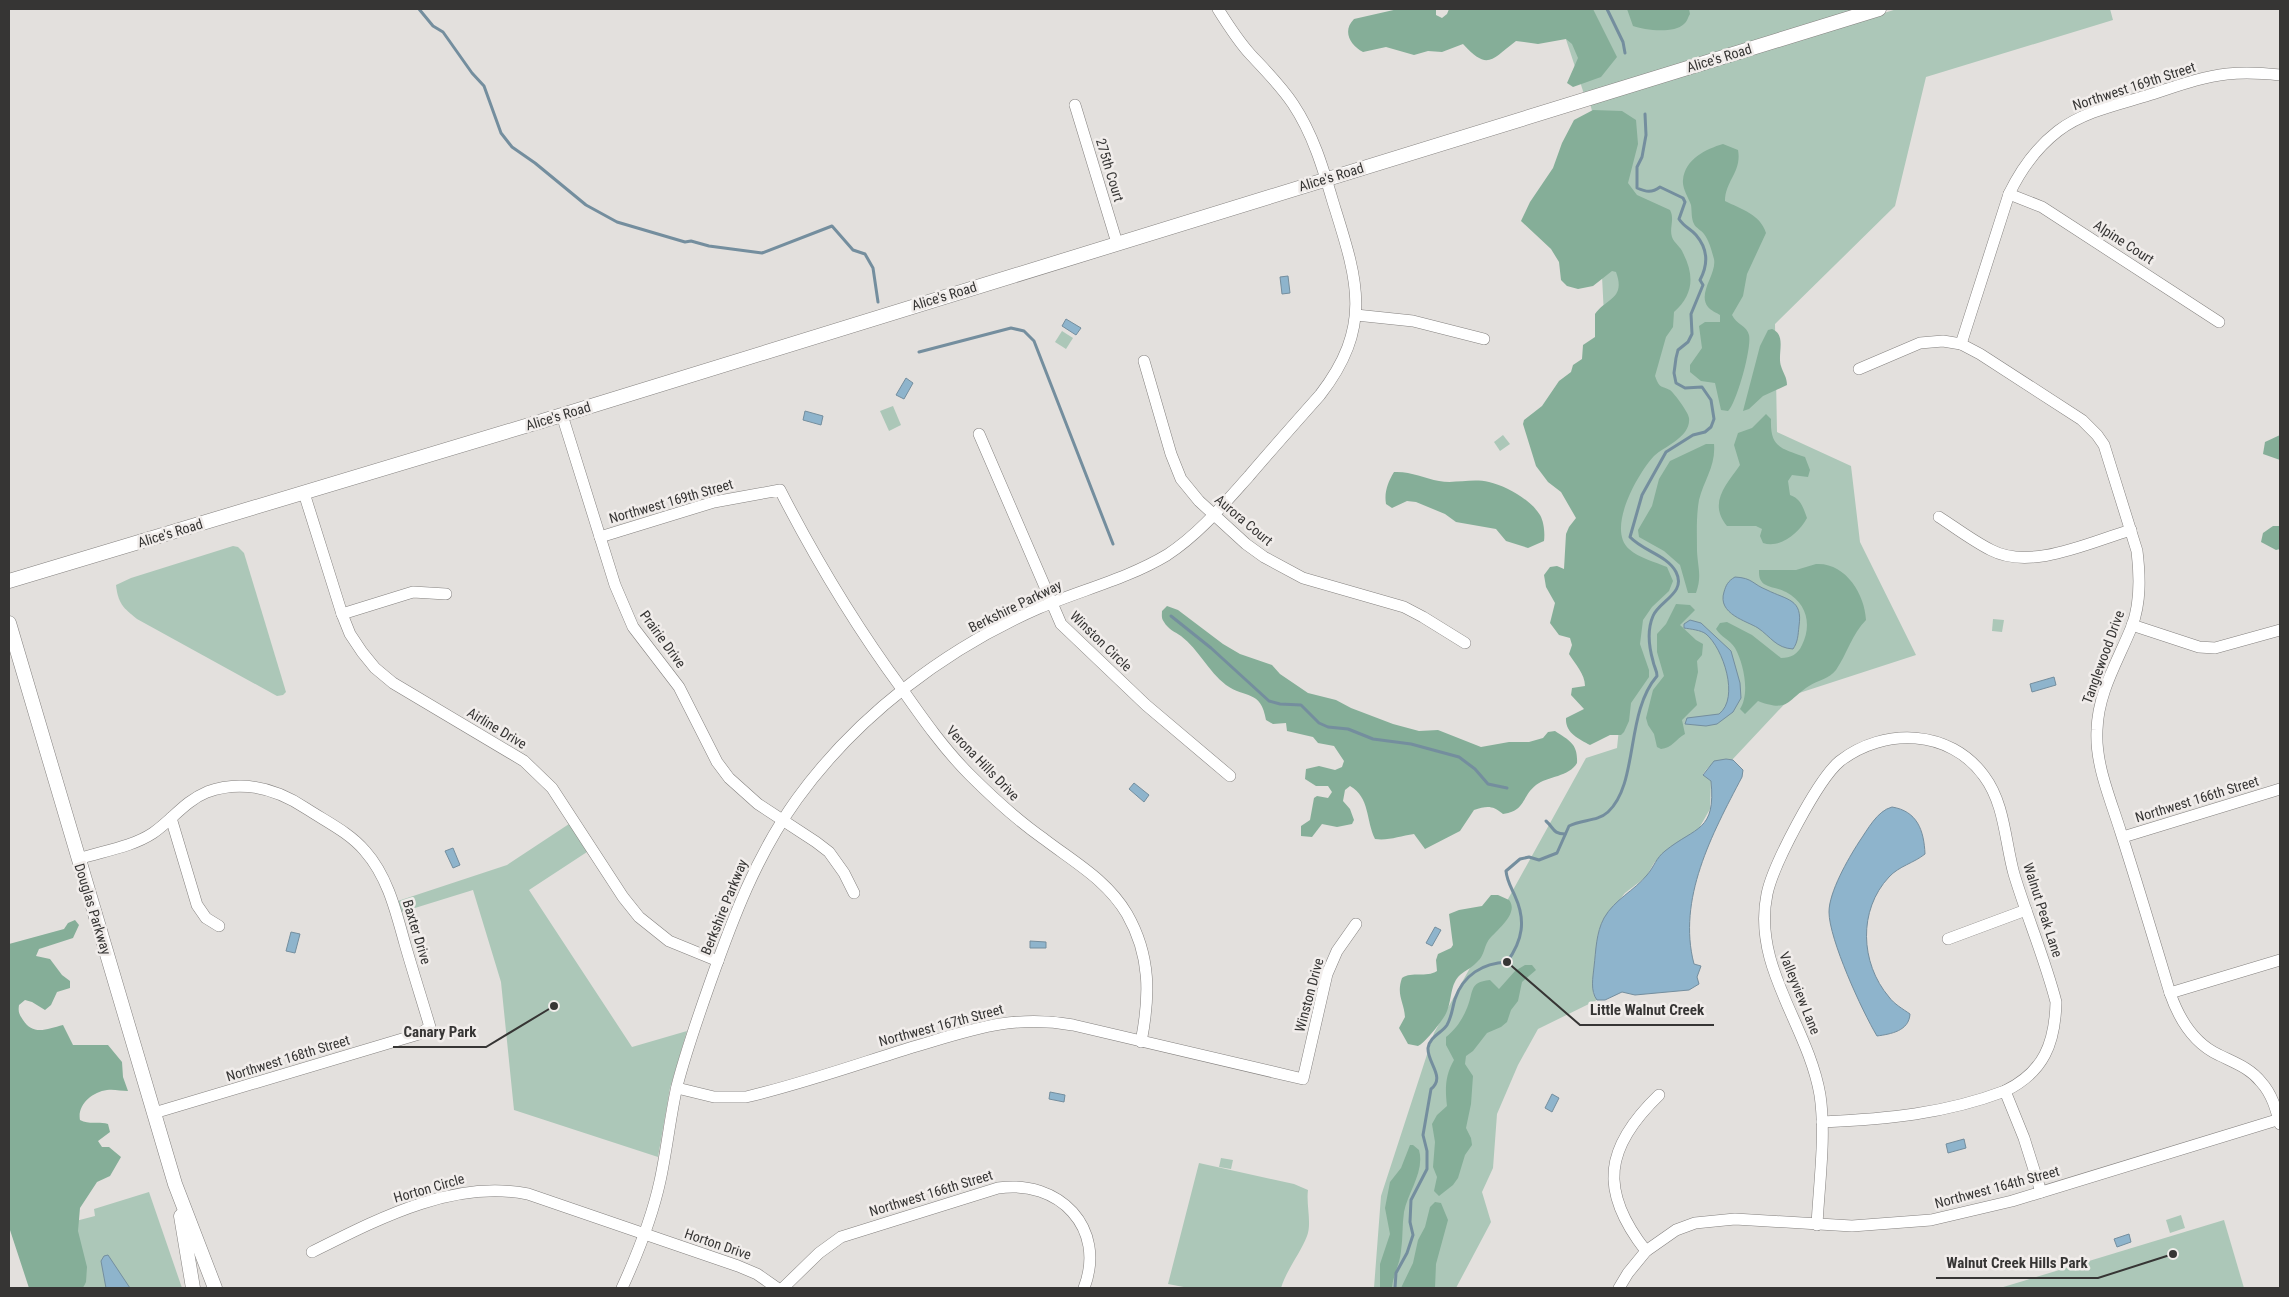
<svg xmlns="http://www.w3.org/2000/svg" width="2289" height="1297" font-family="'Roboto Condensed',sans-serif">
<rect width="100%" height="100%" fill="#e3e0dd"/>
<g fill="#acc7b8">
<polygon points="1556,9 1861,9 1584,94"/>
<path d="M 1897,9 L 2110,9 L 2113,20 L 1926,77 L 1895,206 L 1775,324 L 1777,432 L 1851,466 L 1860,542 L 1916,655 L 1793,695 L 1732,760 C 1719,758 1711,763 1703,774 L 1711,781 L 1710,809 L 1698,830 L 1672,846 L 1654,863 L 1646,877 L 1625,893 L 1603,920 L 1598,934 L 1593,982 L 1593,993 L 1597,1000 L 1538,1029 L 1518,1065 L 1497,1114 L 1493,1168 L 1482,1192 L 1491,1222 L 1456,1288 L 1374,1288 L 1381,1196 L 1434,1033 L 1586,758 L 1617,748 L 1623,689 L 1594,119 L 1590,103 Z"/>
<polygon points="1062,331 1073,338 1066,349 1055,342"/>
<polygon points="893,406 901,425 889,431 880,411"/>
<polygon points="1503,435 1510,444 1500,451 1494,442"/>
<path d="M 233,546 L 238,547 L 244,553 L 286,692 L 283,695 L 277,696 L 137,619 C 123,608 118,603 116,585 L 131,578 Z"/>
<polygon points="1993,619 2004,620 2002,632 1992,631"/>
<polygon points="569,824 587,852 529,890 632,1047 687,1031 670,1088 658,1157 514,1110 501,982 473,890 402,912 398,901 507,865"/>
<polygon points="1221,1158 1233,1160 1231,1169 1219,1167"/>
<path d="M 1199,1163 L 1294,1184 L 1308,1190 C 1306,1205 1312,1223 1307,1236 C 1300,1254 1287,1269 1281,1288 L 1189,1288 L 1168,1284 Z"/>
<polygon points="149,1192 182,1288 84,1288 68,1223 95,1216 94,1209"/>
<polygon points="2181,1215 2185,1228 2170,1233 2166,1220"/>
<polygon points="2224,1220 2244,1288 2000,1288"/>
</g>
<g fill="#85ae98">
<path d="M 1398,9 L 1436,9 L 1436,15 L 1442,18 L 1447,14 L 1449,9 L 1593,9 L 1617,57 L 1601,77 L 1573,87 L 1567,83 L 1578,58 L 1572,44 L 1566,39 L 1538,44 L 1516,41 C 1491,60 1488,71 1463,44 L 1442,52 L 1428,51 L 1414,55 L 1386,47 L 1363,52 C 1350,45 1342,31 1354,19 Z"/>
<path d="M 1627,9 L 1689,9 L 1690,14 C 1688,17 1687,22 1684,24 C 1674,34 1644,30 1633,26 Z"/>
<path d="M 1593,110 L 1622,111 L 1636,120 L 1638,144 L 1628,183 L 1637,195 L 1670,210 C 1675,219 1669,228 1672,237 C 1674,243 1681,247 1683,253 C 1695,276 1693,295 1674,312 L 1673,327 L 1666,337 L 1655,376 C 1660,389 1660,385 1670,390 C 1674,393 1689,413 1689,418 C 1691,437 1665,446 1654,456 C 1638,473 1606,529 1629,549 C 1639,558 1655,562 1667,567 L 1673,581 L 1669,591 L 1652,607 L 1643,620 L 1640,644 L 1649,670 L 1649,677 L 1631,703 L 1629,721 L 1624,732 L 1621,735 L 1610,735 L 1590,745 C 1579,739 1565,733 1566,718 L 1584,709 L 1571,695 L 1572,688 L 1585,686 C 1585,674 1575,664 1569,654 L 1572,645 L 1570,638 L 1559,635 L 1550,623 L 1555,603 L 1546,587 L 1544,575 L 1550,567 L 1557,566 L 1564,569 L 1566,534 L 1569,527 L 1576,518 L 1561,492 L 1548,482 L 1536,466 L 1523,424 L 1524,420 L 1542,406 L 1559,381 L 1571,372 L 1573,365 L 1582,359 L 1583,345 L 1595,337 L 1595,314 C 1606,298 1626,299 1616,272 L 1612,271 L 1593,286 L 1578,289 L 1567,286 L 1561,280 L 1559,262 L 1551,249 L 1521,221 L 1530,202 L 1553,168 L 1562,143 L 1574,120 Z"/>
<path d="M 1723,144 L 1738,150 C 1742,172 1725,181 1725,201 C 1741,209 1760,214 1766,233 L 1747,274 L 1743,296 L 1732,315 C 1736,324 1747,326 1749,335 C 1752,347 1737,402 1728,411 L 1721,410 L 1715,383 L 1701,381 L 1690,372 L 1690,365 L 1702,348 L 1699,326 L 1705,322 L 1720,322 L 1720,315 C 1717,313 1710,310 1708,307 C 1697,293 1717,274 1714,259 C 1712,252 1709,240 1704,234 C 1701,230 1696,228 1694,224 C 1691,218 1692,211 1691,205 C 1688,197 1682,188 1683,180 C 1685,159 1706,149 1723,144 Z"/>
<path d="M 1772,329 C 1787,335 1777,354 1781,366 C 1783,373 1787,377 1787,385 L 1763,396 L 1749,409 L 1743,411 L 1760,346 L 1768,330 Z"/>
<path d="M 1766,414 L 1771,419 C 1770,448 1781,448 1805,457 L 1810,470 L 1808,477 L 1792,475 L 1788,481 L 1790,495 C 1801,499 1803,507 1807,518 C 1799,533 1780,549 1763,543 L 1760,536 L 1762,529 L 1756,526 L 1727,526 C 1708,503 1726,485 1740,465 L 1734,445 L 1738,433 L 1752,428 Z"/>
<polygon points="2280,435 2280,460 2263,454 2265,442"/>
<path d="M 1706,444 L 1714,444 C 1716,466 1704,480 1699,500 C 1696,517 1697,535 1697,551 C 1698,569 1702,576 1696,593 L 1688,593 L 1680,565 L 1664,551 L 1639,537 L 1638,530 L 1652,506 L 1659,479 L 1670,461 Z"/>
<path d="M 1394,472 C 1410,471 1424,478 1439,481 C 1455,484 1472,478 1489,482 C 1506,486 1530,499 1540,515 C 1544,522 1545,533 1544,541 L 1528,548 L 1506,541 L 1496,529 L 1456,522 L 1445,514 L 1416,502 L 1407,501 L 1392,508 L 1386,504 C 1384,492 1388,482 1394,472 Z"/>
<polygon points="2273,526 2280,526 2280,549 2276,550 2261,542 2263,533"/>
<path d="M 1816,564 C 1845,562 1865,594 1866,620 C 1852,634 1847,654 1836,670 C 1829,679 1818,680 1809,686 C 1787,700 1789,713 1758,701 L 1745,714 L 1740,709 C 1750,694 1744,664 1735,648 C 1730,640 1721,637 1716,629 L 1720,623 L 1727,622 L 1752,635 L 1781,658 C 1791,658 1798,654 1802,645 C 1812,625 1807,603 1786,592 C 1779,588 1770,588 1764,584 C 1759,580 1759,575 1759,570 L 1796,570 Z"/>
<path d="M 1676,604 L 1690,605 L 1695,610 L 1680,625 L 1696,640 L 1703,644 L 1702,655 L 1697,661 L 1698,672 L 1694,690 L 1697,705 L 1682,720 L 1685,734 C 1676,739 1672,748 1661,749 L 1657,747 L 1654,734 L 1648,725 L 1646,718 L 1653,690 L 1664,676 L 1657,652 L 1657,634 L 1666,624 Z"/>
<path d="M 1167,606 L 1178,610 L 1223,644 L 1240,654 L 1272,665 L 1280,674 L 1308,693 L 1336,700 L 1351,708 L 1393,724 L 1419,731 L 1438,730 L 1481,747 L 1509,742 L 1529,742 L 1543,738 L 1548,732 L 1555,731 C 1570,741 1578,744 1577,763 C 1569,777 1548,776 1536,785 C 1521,797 1526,811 1503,814 C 1492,805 1487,806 1474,810 L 1460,831 L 1425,849 L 1414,834 C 1400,836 1388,841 1375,839 C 1366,821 1370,797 1350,786 L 1345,790 L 1343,801 L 1350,809 L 1354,820 L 1352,824 L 1337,827 L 1322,824 L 1312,837 L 1301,836 L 1301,826 L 1310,820 L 1314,798 L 1317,796 L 1328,798 L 1332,792 L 1328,786 L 1316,786 L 1305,779 L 1306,769 L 1319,766 L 1335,770 L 1342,767 L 1344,761 L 1334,746 L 1318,743 L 1313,737 L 1287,731 L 1286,723 L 1273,724 L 1266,720 C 1261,689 1245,699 1226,685 C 1208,671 1199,650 1181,636 C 1175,632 1168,629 1164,622 C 1161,618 1162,615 1162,611 Z"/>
<path d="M 1491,895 L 1498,895 L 1509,900 C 1520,914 1495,931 1488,941 C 1484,947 1484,956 1478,961 C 1473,967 1466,970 1460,975 C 1450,984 1452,1000 1447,1011 C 1445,1018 1425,1043 1418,1046 L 1408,1044 L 1399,1028 L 1405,1017 C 1404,1002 1396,995 1402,978 C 1412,971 1426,978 1437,971 L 1436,960 L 1438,954 L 1451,948 L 1453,945 L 1449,914 L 1459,910 L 1482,906 Z"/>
<path d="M 75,920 L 79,925 L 73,938 L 39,949 L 36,956 L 50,959 L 62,975 L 70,981 L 70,988 L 57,992 L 51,1005 L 45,1010 L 32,1002 L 25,1000 L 19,1005 C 18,1012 19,1014 23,1020 C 33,1036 47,1029 63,1025 L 73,1045 L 108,1045 L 122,1062 L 123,1077 L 128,1091 C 121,1091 114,1089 107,1090 C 92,1092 77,1105 80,1120 C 89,1125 98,1121 108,1124 L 110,1132 L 98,1141 L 102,1147 L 109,1147 L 121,1157 L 110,1176 L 97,1182 L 80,1208 L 78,1231 L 87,1267 L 86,1282 L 83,1288 L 29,1288 L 9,1227 L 9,944 L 64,929 L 68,923 Z"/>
<path d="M 1525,965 L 1532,965 L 1536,970 L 1522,982 L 1518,1001 L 1511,1010 L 1507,1022 L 1501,1027 L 1487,1033 L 1473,1051 L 1466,1056 L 1465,1064 L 1473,1076 L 1471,1104 L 1466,1128 L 1471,1138 L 1472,1145 L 1465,1155 L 1458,1178 L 1453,1185 L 1439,1196 L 1434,1191 L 1437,1177 L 1433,1167 L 1435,1142 L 1432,1124 L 1437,1115 L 1447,1106 C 1445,1088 1445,1076 1454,1060 L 1446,1045 L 1446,1037 C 1456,1029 1462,1020 1467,1008 C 1474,993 1468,982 1490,980 L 1499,989 L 1515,971 Z"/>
<path d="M 1410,1145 L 1413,1145 L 1419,1150 C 1425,1171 1408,1192 1404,1212 C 1402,1225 1403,1238 1401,1251 C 1400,1264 1393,1275 1392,1288 L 1380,1288 L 1380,1264 L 1390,1234 L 1385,1208 L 1390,1182 L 1401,1168 Z"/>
<polygon points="1435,1202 1441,1203 1448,1220 1436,1264 1435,1288 1401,1288 1413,1263 1418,1240 1425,1227 1430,1207"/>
</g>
<g fill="#8eb4cc" stroke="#748e9e">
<polygon points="1288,276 1290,293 1282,294 1280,277"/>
<polygon points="1066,319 1081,328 1076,335 1062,326"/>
<polygon points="906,378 913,383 904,399 896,395"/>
<polygon points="805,411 823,416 821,425 803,420"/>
<path d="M 1735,577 C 1753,578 1752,584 1767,590 C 1787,600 1803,599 1799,626 C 1798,635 1798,642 1793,649 C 1776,648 1771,637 1758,628 C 1747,621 1717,614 1724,592 C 1726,585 1728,581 1735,577 Z"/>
<path d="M 1690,620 L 1701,623 L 1731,651 L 1740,683 L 1741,698 L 1733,712 L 1717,724 L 1706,726 L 1685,724 L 1687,718 L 1719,714 C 1740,698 1723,648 1706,634 C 1701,630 1690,629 1684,628 L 1684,624 Z"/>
<polygon points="2054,677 2056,685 2032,692 2030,684"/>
<path d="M 1726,759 L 1733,760 L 1743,770 L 1742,777 C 1712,834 1677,899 1694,964 L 1701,966 L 1697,977 L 1699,984 L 1689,990 L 1635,995 L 1622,992 L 1605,1000 L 1597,1000 C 1590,991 1593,977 1594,967 C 1596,950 1596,933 1604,918 C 1615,899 1634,891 1647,875 C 1654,867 1656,858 1665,851 C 1696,826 1716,832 1711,781 L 1703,775 L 1714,761 Z"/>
<polygon points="1134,783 1149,795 1144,802 1129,789"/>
<path d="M 1892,807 C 1917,811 1924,830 1925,854 C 1914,863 1899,866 1889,877 C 1858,910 1860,963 1889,997 C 1894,1004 1903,1009 1910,1014 C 1909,1031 1891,1034 1877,1036 C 1862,1011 1829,939 1829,912 C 1829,892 1848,859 1859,842 C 1868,829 1877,811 1892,807 Z"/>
<polygon points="453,848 460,865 453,868 445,851"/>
<polygon points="1435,927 1441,930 1432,946 1426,943"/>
<polygon points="291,932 300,934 295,953 286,951"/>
<polygon points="1030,941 1046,942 1046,948 1030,948"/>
<polygon points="1050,1092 1065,1095 1064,1102 1049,1099"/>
<polygon points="1552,1094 1559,1098 1552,1112 1545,1108"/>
<polygon points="1964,1139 1966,1148 1948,1153 1946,1144"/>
<polygon points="2129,1234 2131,1242 2117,1247 2114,1239"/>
<polygon points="108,1255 130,1288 106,1288 101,1261 104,1256"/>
</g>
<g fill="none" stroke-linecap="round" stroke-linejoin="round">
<g stroke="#748e9e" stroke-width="3">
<polyline points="419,9 433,26 443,32 472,73 484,86 501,133 512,147 535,163 586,205 617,222 685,242 691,241 709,246 762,253 832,226 853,250 865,254 873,268 878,302"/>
<polyline points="1607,9 1623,42 1625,53"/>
<polyline points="919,352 1011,328 1024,331 1034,341 1113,544"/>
<polyline points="1171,616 1211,648 1269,701 1280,704 1301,705 1319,723 1328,727 1348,729 1373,739 1411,744 1459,757 1475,769 1488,784 1507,788"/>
<path d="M 1546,821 C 1554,828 1553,834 1565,834"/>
<path d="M 1395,1288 L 1396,1273 L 1407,1253 L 1413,1235 L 1410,1222 L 1411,1200 L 1427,1169 L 1427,1151 L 1423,1135 L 1431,1089 C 1446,1077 1427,1063 1428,1048 C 1430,1036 1442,1033 1447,1025 C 1452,1016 1452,1009 1455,999 C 1463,975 1483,963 1507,962 C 1523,940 1526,920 1515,896 C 1511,887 1507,881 1506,871 L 1520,859 L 1529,857 L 1539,860 L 1557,853 L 1569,826 C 1582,819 1597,822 1608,812 C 1639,783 1625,713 1657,676 C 1657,670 1654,667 1653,661 C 1649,647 1647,630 1653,616 C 1659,601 1687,593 1676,572 C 1667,555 1643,551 1630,537 L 1642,495 L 1666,452 L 1693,435 L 1705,432 L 1711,427 L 1714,419 L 1711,400 L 1702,387 L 1685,388 L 1676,383 L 1674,373 L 1676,358 L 1678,350 L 1688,342 L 1692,334 L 1691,314 L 1703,285 L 1700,280 C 1708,265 1708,249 1696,235 C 1691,229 1684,227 1679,219 L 1685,202 L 1683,198 L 1660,187 C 1652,193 1646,192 1637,188 L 1637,167 L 1642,157 L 1646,135 L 1645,114"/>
</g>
<g stroke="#84817f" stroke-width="12">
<g id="minor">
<polyline points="1075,105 1117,243"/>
<polyline points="2009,194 2042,207 2219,322"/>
<polyline points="1356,315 1413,321 1484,339"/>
<path d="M 1961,344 L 2009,194 C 2021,169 2036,148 2058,131 C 2083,112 2116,105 2146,96 C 2172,88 2199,77 2227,74 C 2245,72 2262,73 2280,75"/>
<polyline points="1144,361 1171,454 1181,479 1199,501 1246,544 1264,557 1303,578 1404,607 1423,617 1465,643"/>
<path d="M 1859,369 L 1920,343 L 1943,341 L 1961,344 L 1980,354 L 2082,420 L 2097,435 L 2104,445 L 2137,551 C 2140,576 2141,602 2132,626 C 2118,661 2098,692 2097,730 C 2095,765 2111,800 2121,833 C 2138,886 2154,940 2170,993 C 2179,1019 2193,1043 2219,1055 C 2235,1063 2250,1068 2261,1082 C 2272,1094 2276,1109 2280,1124"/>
<polyline points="562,415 615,585 633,627 679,687 717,762 729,778 758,804 816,842 829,852 844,873 854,893"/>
<polyline points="979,434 1061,624 1146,705 1230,776"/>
<polyline points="304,493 342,614 350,634 362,652 375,668 393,683 524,761 552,788 623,897 639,917 669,941 718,961"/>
<path d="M 1939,517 C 1956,528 1973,541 1991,550 C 2031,571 2090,542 2131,530"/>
<path d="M 600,537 L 714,502 L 780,490 C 817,562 854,624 902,689 C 923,719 944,749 970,775 C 993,798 1017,820 1044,839 C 1074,862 1107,880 1127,914 C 1151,956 1150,996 1141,1042"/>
<polyline points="342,614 413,592 446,594"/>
<polyline points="2132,625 2199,647 2215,648 2280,630"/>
<polyline points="171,818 197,905 206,918 219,926"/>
<polyline points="2123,837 2280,789"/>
<path d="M 78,859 C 103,851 132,847 153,833 C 172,820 185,801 207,792 C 243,779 277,789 307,809 C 327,822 350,833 365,851 C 388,877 396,912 405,944 C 413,972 422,1000 430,1027 L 419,1034 L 154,1113"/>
<polyline points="1948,939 2026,910"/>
<polyline points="2170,993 2280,960"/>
<path d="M 677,1088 L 714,1097 L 746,1097 C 802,1084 858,1064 913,1047 C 971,1030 1012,1014 1073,1025 L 1303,1079 L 1327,974 L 1337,951 L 1356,924"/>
<path d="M 1822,1122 C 1887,1119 1944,1114 2005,1091"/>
<path d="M 1817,1225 C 1819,1184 1826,1136 1820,1095 C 1808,1025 1752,967 1767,894 C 1773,865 1818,779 1840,761 C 1884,727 1950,729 1984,776 C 2005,804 2005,842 2014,874 C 2027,917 2045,959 2056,1002 C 2055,1043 2044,1072 2005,1091 L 2024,1138 L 2041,1192"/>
<path d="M 1646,1251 C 1598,1190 1605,1147 1659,1095"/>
<path d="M 312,1252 C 378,1219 453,1179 528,1194 L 738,1266 L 757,1274 L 777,1288"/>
<path d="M 622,1288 C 638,1253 652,1218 660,1181 C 667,1149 670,1117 677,1086 C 686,1051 698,1017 710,983 C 733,918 756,856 797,799 C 857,716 945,649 1039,608 C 1081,590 1127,579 1167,555 C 1199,534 1223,505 1249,476 C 1272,449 1296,422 1320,395 C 1374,325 1357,279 1333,202 C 1323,168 1313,134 1293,104 C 1281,86 1266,71 1251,55 C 1238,41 1228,25 1218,9"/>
<path d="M 783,1288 L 819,1253 L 841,1237 L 998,1188 C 1059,1179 1107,1228 1084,1288"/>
<polyline points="1619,1288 1628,1273 1646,1251 1676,1230 1695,1223 1735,1219 1852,1226 1931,1220 2012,1201 2280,1119"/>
</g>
</g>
<g stroke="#84817f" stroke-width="15">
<g id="major">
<polyline points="9,581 562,415 1879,9"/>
<polyline points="9,623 175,1184 215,1288"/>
<polyline points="181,1216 193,1288"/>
</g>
</g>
<use href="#minor" stroke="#fff" stroke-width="11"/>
<use href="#major" stroke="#fff" stroke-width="14"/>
</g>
<g text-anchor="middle" stroke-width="5" stroke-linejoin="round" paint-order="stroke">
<g font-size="14" fill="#363534" stroke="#f1edeb">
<text transform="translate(1719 58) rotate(-17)" y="5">Alice's Road</text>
<text transform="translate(2134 86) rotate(-18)" y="5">Northwest 169th Street</text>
<text transform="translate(1110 170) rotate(73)" y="5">275th Court</text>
<text transform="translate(1331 177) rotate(-17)" y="5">Alice's Road</text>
<text transform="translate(2124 242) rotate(33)" y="5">Alpine Court</text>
<text transform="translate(944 296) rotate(-17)" y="5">Alice's Road</text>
<text transform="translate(558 416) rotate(-17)" y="5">Alice's Road</text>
<text transform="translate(671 501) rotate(-16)" y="5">Northwest 169th Street</text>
<text transform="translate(1244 520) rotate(40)" y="5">Aurora Court</text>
<text transform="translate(170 533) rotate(-17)" y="5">Alice's Road</text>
<text transform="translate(1015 606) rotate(-26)" y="5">Berkshire Parkway</text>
<text transform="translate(663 639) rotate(54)" y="5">Prairie Drive</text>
<text transform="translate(1101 641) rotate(44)" y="5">Winston Circle</text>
<text transform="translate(2103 657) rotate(-70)" y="5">Tanglewood Drive</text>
<text transform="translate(497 728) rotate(31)" y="5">Airline Drive</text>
<text transform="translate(983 763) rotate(46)" y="5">Verona Hills Drive</text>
<text transform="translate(2197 799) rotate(-17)" y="5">Northwest 166th Street</text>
<text transform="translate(724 907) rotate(-68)" y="5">Berkshire Parkway</text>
<text transform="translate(93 909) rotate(73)" y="5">Douglas Parkway</text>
<text transform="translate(2043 910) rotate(72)" y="5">Walnut Peak Lane</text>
<text transform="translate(417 932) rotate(73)" y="5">Baxter Drive</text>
<text transform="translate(1800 993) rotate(68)" y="5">Valleyview Lane</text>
<text transform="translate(1309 995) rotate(-75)" y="5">Winston Drive</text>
<text transform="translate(941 1025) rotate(-15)" y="5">Northwest 167th Street</text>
<text transform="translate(288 1058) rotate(-17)" y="5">Northwest 168th Street</text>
<text transform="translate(1997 1187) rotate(-15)" y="5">Northwest 164th Street</text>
<text transform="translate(429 1188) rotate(-16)" y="5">Horton Circle</text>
<text transform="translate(931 1193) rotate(-17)" y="5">Northwest 166th Street</text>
<text transform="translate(718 1244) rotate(19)" y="5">Horton Drive</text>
</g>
</g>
<path fill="none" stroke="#363534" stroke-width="2" d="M1507 962L1580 1025H1714M554 1006L486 1047H393M2173 1254L2098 1278H1936"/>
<g fill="#363534" stroke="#f1edeb" stroke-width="2">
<circle cx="1507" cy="962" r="5"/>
<circle cx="554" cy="1006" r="5"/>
<circle cx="2173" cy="1254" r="5"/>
</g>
<g font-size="15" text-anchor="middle" font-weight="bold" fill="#363534" stroke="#f1edeb" stroke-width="5" stroke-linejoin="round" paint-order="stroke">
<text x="1647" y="1015">Little Walnut Creek</text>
<text x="440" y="1037">Canary Park</text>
<text x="2017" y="1268">Walnut Creek Hills Park</text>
</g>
<rect width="2289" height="1297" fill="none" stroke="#363534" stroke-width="20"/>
</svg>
